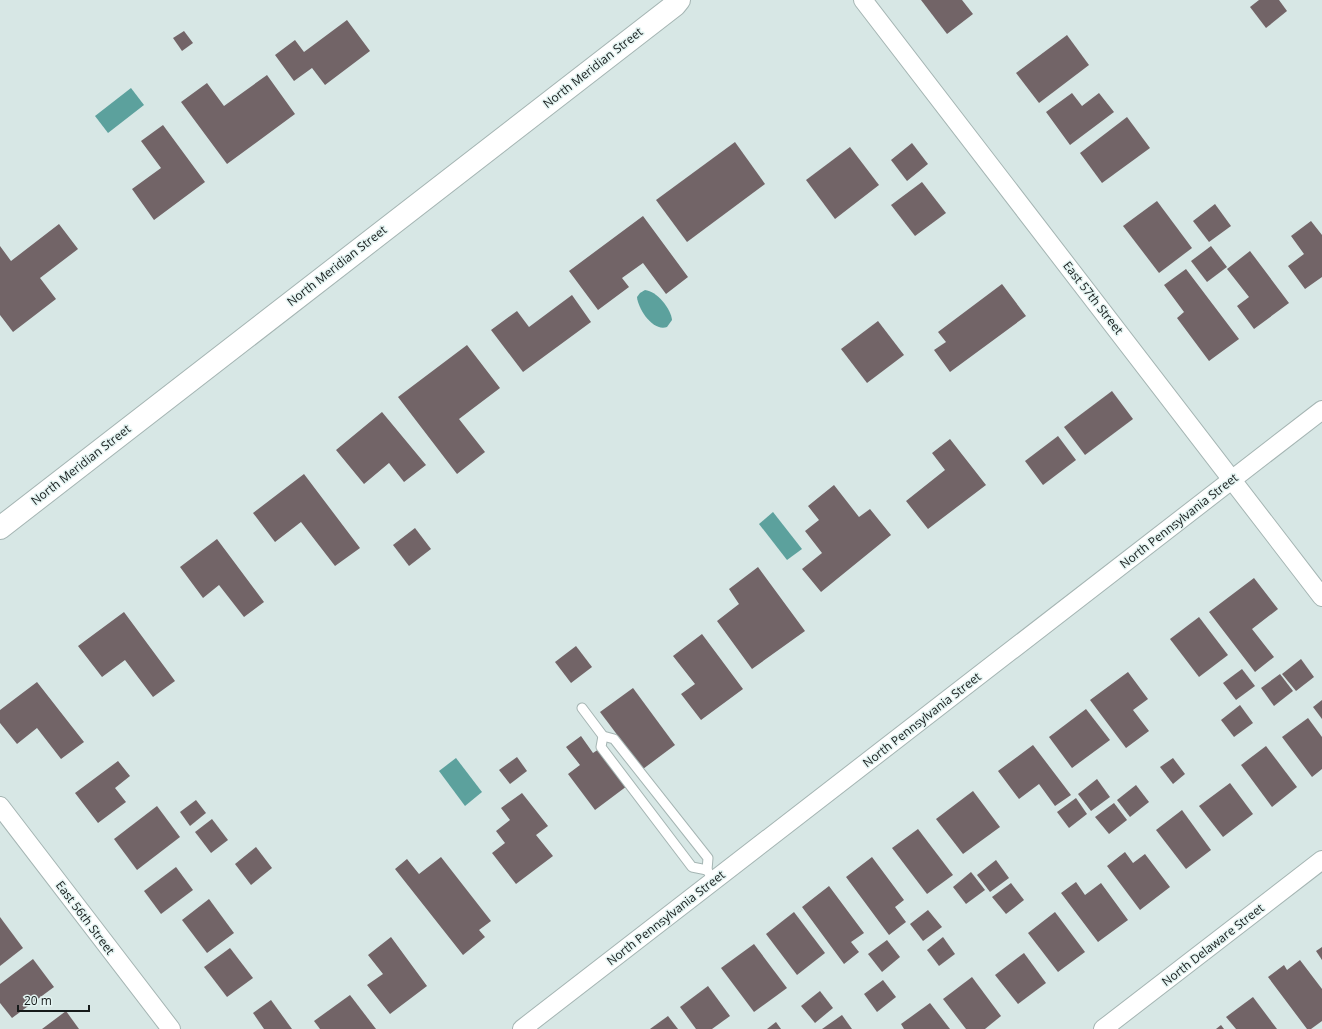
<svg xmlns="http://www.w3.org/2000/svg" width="1322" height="1029" font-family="'Open Sans',sans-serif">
<rect width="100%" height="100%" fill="#d7e7e5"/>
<g fill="#5ca19d">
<polygon points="131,88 144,105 108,133 95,116"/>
<path d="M 645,290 C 657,291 671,309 672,320 L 667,327 C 653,332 638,309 637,297 L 640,293 Z"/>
<polygon points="773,512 802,549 787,560 759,524"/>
<polygon points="456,758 482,792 465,806 439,771"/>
</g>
<g fill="#726467">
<polygon points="921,0 962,0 973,14 947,34"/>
<polygon points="1259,0 1279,0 1287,11 1266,28 1250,7"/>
<polygon points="347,20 370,51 325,85 312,68 294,81 275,55 295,40 304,52"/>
<polygon points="184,31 193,43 182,51 173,38"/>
<polygon points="1067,35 1089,65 1039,103 1016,73"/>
<polygon points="267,75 295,114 227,164 181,102 207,83 224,106"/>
<polygon points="1072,93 1082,106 1099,93 1114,112 1070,145 1046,112"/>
<polygon points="1127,117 1150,148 1102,183 1080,153"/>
<polygon points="163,125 205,182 154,220 132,189 161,168 141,141"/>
<polygon points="735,142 765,184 687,242 656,200"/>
<polygon points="912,143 928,164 907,181 891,160"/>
<polygon points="850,147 879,185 835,219 806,180"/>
<polygon points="922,182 946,213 915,236 891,205"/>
<polygon points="1157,201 1192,248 1159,273 1123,226"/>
<polygon points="1215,204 1231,226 1209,242 1193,221"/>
<polygon points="643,216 688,277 666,294 643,263 622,278 629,287 598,310 569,271"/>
<polygon points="1311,221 1322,235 1322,277 1305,289 1288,266 1304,254 1291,236"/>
<polygon points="59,224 78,249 40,278 56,299 13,332 0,315 0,246 11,261"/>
<polygon points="1211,246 1227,267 1207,282 1191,261"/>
<polygon points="1250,251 1289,303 1254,329 1237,306 1249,297 1227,269"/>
<polygon points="1186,269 1239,339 1209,361 1177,318 1184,312 1164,285"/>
<polygon points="1002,284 1026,316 950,372 934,350 946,342 938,332"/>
<polygon points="572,295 591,322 523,372 491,330 517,311 529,327"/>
<polygon points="878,321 904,355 867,383 841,349"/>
<polygon points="467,345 500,388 459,419 485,452 457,474 398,397"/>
<polygon points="1112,391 1133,419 1085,455 1064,427"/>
<polygon points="382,412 426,465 404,482 389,463 364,484 336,450"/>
<polygon points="1058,436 1076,460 1043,485 1025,461"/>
<polygon points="950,439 986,485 928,529 906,501 945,470 932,453"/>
<polygon points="304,474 360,548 335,566 301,522 275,542 253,513"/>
<polygon points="834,485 859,517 870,509 891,535 821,592 802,569 822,553 805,531 819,520 808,506"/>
<polygon points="415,528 431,549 409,566 393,545"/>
<polygon points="217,539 264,602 244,617 219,585 203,598 180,567"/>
<polygon points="758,567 805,631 752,669 717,621 739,604 729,589"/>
<polygon points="1254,578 1278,609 1252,629 1274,657 1255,672 1209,612"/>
<polygon points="124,612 175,681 153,697 125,660 102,677 78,646"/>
<polygon points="1199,617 1228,655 1199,677 1170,639"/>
<polygon points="702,634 743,689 701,720 681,694 695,684 673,656"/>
<polygon points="576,646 592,667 571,683 555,662"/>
<polygon points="1301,659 1314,677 1296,691 1282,674"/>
<polygon points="1242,669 1255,686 1236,700 1223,683"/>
<polygon points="1128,672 1148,699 1133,710 1149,731 1126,748 1090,700"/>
<polygon points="1280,674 1293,691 1274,706 1261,688"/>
<polygon points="37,682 84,742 61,759 37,728 17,744 0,723 0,710"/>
<polygon points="633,688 675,745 643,769 600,712"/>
<polygon points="1322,700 1322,719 1313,707"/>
<polygon points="1240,705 1253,723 1234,737 1221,720"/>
<polygon points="1086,709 1110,740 1072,768 1049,737"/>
<polygon points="1308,718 1322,737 1322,769 1312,777 1282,737"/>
<polygon points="581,736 593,753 599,749 627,786 595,810 568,774 580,765 566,747"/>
<polygon points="1033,745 1071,795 1055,806 1039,784 1019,799 998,771"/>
<polygon points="1266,746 1297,787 1272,807 1241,765"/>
<polygon points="517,757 527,771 510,784 499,770"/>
<polygon points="1173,758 1185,774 1173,784 1160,767"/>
<polygon points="118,761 130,776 115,788 126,802 98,823 75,793"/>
<polygon points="1097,779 1110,797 1091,811 1078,794"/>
<polygon points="1230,783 1253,814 1223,837 1199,806"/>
<polygon points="1136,785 1149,802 1130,817 1117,800"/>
<polygon points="973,791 1000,827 963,854 936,819"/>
<polygon points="522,793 548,826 536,835 553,856 516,884 492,853 505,843 496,831 510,820 501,808"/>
<polygon points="1076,798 1087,814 1069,828 1057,812"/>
<polygon points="196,800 206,813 190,826 180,812"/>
<polygon points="1114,803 1127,820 1109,834 1095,817"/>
<polygon points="157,806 180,837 137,870 114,839"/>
<polygon points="1182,810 1211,850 1186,869 1156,830"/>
<polygon points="212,819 228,840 211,853 195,832"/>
<polygon points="918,829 953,875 927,894 892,848"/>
<polygon points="256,847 272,868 251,885 235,864"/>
<polygon points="1125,852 1133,863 1145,854 1170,887 1140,910 1107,866"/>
<polygon points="441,857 491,921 479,930 485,937 463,955 395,869 407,859 419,874"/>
<polygon points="872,857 904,900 895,907 906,922 889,935 846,877"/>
<polygon points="996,860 1009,878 990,892 977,875"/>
<polygon points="176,867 193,890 161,914 144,891"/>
<polygon points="971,872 985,890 966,904 953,887"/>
<polygon points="1076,882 1085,895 1101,883 1128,920 1098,942 1061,893"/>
<polygon points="1011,883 1024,900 1006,914 992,897"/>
<polygon points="829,886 864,933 851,942 859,952 844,964 802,907"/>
<polygon points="209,899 234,933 207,953 182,920"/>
<polygon points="928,910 942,927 923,941 910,924"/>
<polygon points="794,912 825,953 797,975 766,934"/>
<polygon points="1055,912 1085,952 1058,972 1028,933"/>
<polygon points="0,917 23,948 0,966"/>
<polygon points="391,937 427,986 390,1014 367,985 383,974 368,955"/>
<polygon points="943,937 955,954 939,966 927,950"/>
<polygon points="887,940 900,957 882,972 868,954"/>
<polygon points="754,944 787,988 754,1012 721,968"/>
<polygon points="1322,947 1322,960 1316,951"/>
<polygon points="230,948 253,978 227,997 204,967"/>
<polygon points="1024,953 1046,983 1018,1004 995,975"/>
<polygon points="33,959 54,987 12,1018 0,1003 0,984"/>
<polygon points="1300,960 1322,989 1322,1021 1311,1029 1307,1029 1268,977 1284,965 1287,970"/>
<polygon points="972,977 1001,1016 985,1029 966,1029 943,999"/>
<polygon points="883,980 896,997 877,1012 864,994"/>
<polygon points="708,986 730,1016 712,1029 696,1029 680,1007"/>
<polygon points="820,991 833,1008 815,1023 801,1006"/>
<polygon points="350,995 376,1029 320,1029 314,1021"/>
<polygon points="1253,997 1277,1029 1236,1029 1226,1017"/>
<polygon points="271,1000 292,1029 264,1029 253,1013"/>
<polygon points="930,1003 950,1029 904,1029 901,1024"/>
<polygon points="66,1011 79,1029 42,1029"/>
<polygon points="842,1015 852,1029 822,1029"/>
<polygon points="668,1016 678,1029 650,1029"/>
<polygon points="776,1022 781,1029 767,1029"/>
<polygon points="1221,1025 1224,1029 1216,1029"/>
</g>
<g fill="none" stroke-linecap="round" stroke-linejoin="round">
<g stroke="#a5b5b3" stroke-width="11">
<g id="service">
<polyline points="582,708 603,736 614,739 708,858 707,870"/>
<polyline points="603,736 601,747 692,867 707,870 710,875"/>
</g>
</g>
<g stroke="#a5b5b3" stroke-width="20">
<g id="minor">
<polyline points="863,0 1322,597"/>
<polyline points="0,806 171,1029"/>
<polyline points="522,1029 1322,410"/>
<polyline points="1103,1029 1322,860"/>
</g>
</g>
<g stroke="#a5b5b3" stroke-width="24">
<polyline id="primary" points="0,528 675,5 679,0"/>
</g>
<use href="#service" stroke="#fff" stroke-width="9"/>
<use href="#minor" stroke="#fff" stroke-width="18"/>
<use href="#primary" stroke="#fff" stroke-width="22"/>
</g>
<g text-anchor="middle" stroke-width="3" stroke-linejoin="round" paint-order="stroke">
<g font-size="12" fill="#151a1a" stroke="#e4f4f2">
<text transform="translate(593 68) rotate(-38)" y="4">North Meridian Street</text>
<text transform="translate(337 266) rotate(-38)" y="4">North Meridian Street</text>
<text transform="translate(1093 298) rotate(52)" y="4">East 57th Street</text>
<text transform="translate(81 465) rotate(-38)" y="4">North Meridian Street</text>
<text transform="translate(1179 521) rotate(-38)" y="4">North Pennsylvania Street</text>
<text transform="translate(922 720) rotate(-38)" y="4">North Pennsylvania Street</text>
<text transform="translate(85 918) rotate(53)" y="4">East 56th Street</text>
<text transform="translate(666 918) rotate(-38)" y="4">North Pennsylvania Street</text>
<text transform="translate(1213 945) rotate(-38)" y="4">North Delaware Street</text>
</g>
</g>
<path d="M18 1005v6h71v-6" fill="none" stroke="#151a1a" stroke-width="2"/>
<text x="24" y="1005" font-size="12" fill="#151a1a" stroke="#e4f4f2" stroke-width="3" paint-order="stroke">20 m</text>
</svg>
